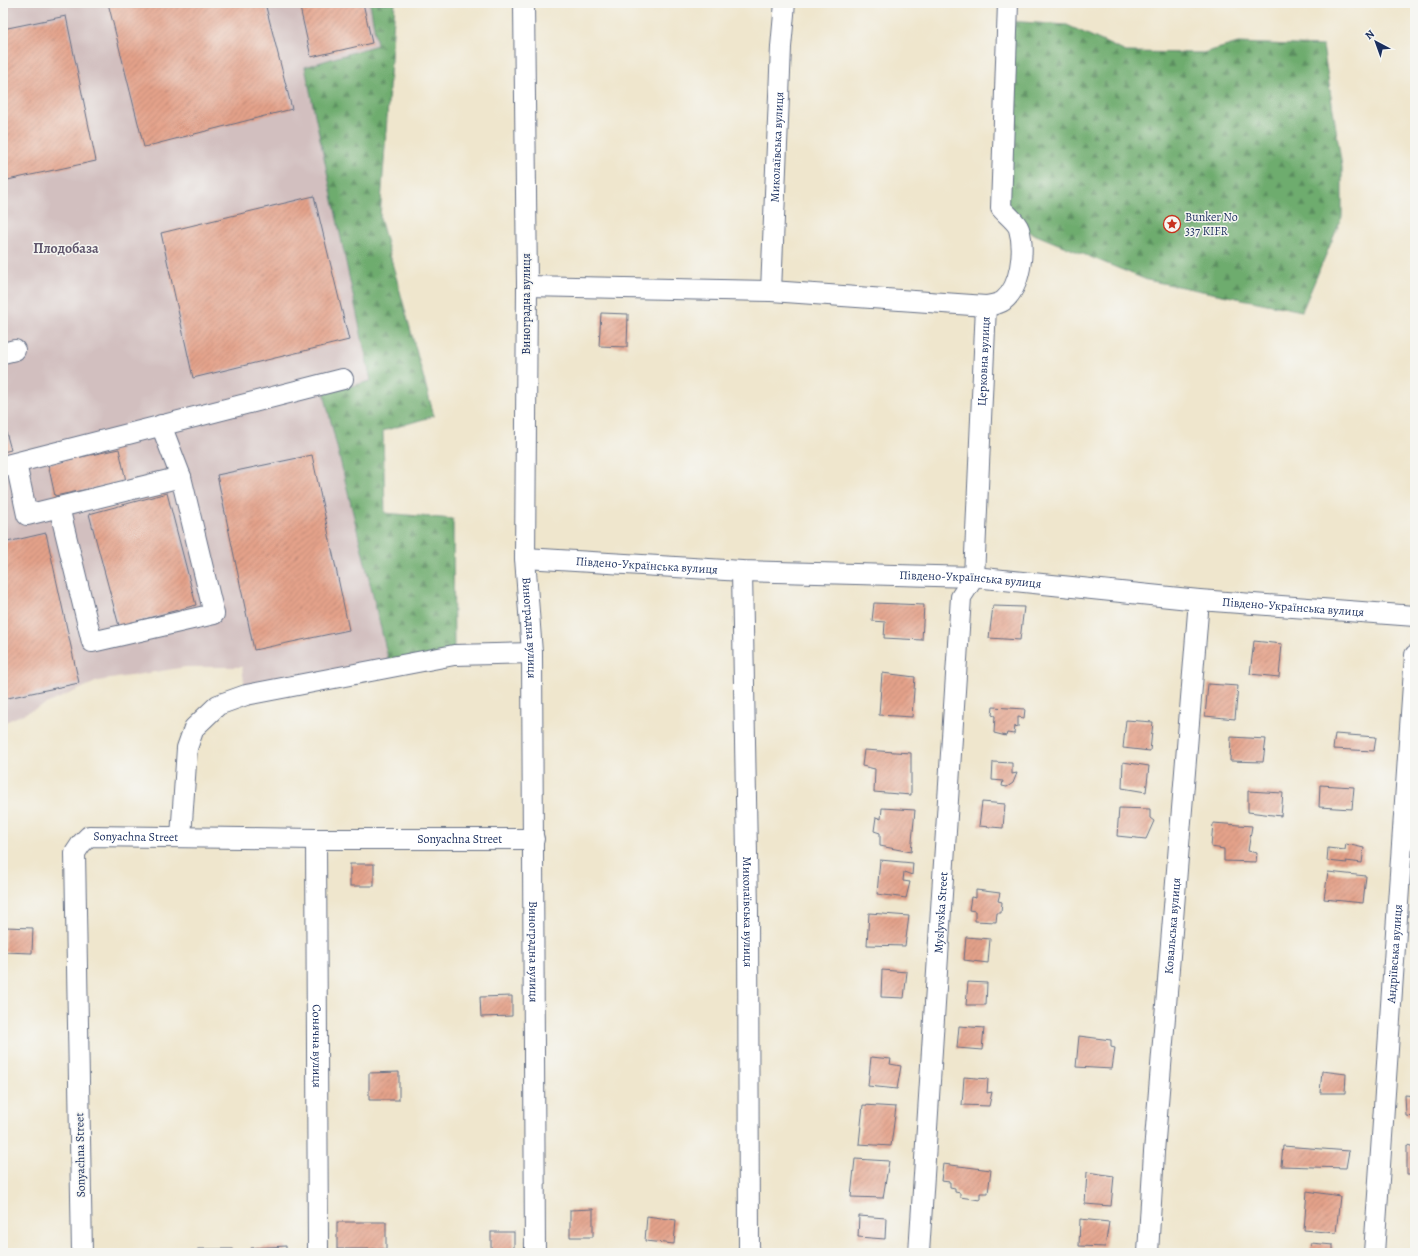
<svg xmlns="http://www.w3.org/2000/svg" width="1418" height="1256" font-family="Alegreya,serif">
<defs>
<pattern id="forest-firs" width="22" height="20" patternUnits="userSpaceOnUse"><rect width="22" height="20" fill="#6eac6e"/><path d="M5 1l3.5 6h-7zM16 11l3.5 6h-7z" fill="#5a8c5e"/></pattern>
<pattern id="building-hatch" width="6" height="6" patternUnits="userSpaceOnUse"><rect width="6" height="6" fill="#e4a28a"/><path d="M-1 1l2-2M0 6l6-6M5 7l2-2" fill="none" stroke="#b88474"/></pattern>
</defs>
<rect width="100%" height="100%" fill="#f6f6f2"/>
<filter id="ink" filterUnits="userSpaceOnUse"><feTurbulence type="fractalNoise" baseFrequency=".025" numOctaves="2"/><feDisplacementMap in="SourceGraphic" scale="8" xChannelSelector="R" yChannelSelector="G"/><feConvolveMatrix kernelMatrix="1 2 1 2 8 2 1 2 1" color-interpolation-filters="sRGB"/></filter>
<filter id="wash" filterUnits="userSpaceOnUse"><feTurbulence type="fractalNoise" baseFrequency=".012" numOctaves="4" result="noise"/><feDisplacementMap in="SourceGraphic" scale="16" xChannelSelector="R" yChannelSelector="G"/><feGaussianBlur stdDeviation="0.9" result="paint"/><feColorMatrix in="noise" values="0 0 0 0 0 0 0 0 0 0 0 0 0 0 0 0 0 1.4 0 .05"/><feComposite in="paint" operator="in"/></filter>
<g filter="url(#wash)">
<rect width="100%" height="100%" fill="#efe6cd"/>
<polygon fill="#d2bfbf" points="3,3 370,3 377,45 305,68 371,382 324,393 390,666 246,695 242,667 186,667 98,681 3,723"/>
<g fill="url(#forest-firs)" stroke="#446e66">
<polygon points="370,3 395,3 380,218 434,416 383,431 385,513 453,519 454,655 390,666 324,393 371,381 305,67 377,45"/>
<polygon points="1007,21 1067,25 1126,52 1203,53 1238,43 1323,46 1342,167 1342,217 1302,311 1147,280 1019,228 1001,208"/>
</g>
<g id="blocks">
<g fill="url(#building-hatch)">
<polygon points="108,3 265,3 292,109 144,147"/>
<polygon points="299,3 363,3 372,43 311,57"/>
<polygon points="66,16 96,161 3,181 3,29"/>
<polygon points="314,196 349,340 193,378 161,233"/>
<polygon points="601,313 628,314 627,347 599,346"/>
<polygon points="3,421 11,450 3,452"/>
<polygon points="119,449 126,481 55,496 48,464"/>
<polygon points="312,455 349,630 254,650 217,475"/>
<polygon points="167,493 196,605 119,626 89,514"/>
<polygon points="46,533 79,683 3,699 3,543"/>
<polygon points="874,603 924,605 922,640 884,638 885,622 872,621"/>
<polygon points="993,606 1024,607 1020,640 989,638"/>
<polygon points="1254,641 1282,644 1279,677 1250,674"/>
<polygon points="882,673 915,677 912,717 879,715"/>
<polygon points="1208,684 1238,686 1235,719 1205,716"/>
<polygon points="993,707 1025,709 1024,718 1018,717 1018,727 1015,726 1014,734 1007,733 1006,736 994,733 995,716 992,715"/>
<polygon points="1126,720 1153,722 1150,751 1123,748"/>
<polygon points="1335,734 1376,737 1374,751 1333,749"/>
<polygon points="1231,737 1266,739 1263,762 1230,761"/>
<polygon points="864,750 911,753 911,795 874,792 875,769 862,766"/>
<polygon points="993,762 1012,763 1012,774 1017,773 1013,783 1007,787 1002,786 1003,781 992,780"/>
<polygon points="1123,762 1149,766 1146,792 1122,788"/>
<polygon points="1320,785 1354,787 1352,809 1319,807"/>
<polygon points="1248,791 1283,793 1281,816 1248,812"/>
<polygon points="982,802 1005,804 1003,828 979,826"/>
<polygon points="882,808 915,810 911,852 880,846 880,833 874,831 876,817 881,819"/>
<polygon points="1119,808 1150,809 1150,818 1154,821 1146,839 1117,836"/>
<polygon points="1213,823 1252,826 1248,851 1257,853 1256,862 1224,861 1224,849 1211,847"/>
<polygon points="1346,844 1364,848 1362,863 1346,861 1347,863 1327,861 1328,848 1345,850"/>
<polygon points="880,860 913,863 912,875 904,872 903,881 910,882 906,898 877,894"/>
<rect x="350" y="864" width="24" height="22"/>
<polygon points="1328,872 1366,876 1363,903 1324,899"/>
<polygon points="976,890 1000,893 998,901 1002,902 1001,913 997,913 996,922 975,921 975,911 969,910 971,897 976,898"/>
<polygon points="869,913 909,916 905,946 867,945"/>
<polygon points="5,927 33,928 32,953 4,952"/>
<polygon points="966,937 990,939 988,963 964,960"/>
<polygon points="882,970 907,972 904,998 881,997"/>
<polygon points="968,982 987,983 986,1005 966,1005"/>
<polygon points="512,996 512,1016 481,1017 480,997"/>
<polygon points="959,1026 984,1028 982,1050 957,1048"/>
<polygon points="1079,1036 1111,1040 1111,1047 1115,1048 1112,1069 1076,1067"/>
<polygon points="871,1057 891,1059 890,1064 901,1066 897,1089 868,1086"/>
<polygon points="1322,1071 1346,1074 1345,1093 1320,1093"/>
<polygon points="399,1072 399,1100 369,1100 369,1073"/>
<polygon points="964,1077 988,1079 987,1093 992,1092 989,1106 962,1105"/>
<polygon points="1405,1095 1415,1096 1415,1117 1406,1116"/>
<polygon points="863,1105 896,1107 891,1146 859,1144"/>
<polygon points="1407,1145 1415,1147 1415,1174 1407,1174"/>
<polygon points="1283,1146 1349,1151 1346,1168 1281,1166"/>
<polygon points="855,1159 889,1161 883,1198 851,1197"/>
<polygon points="943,1164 991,1170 988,1193 980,1193 980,1200 960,1197 960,1193 955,1192 955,1189 950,1188 950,1182 941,1181"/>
<polygon points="1087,1172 1114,1176 1111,1206 1085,1204"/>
<polygon points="1307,1191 1340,1196 1336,1233 1304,1230"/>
<polygon points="593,1209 593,1237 570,1237 570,1210"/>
<polygon points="647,1216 676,1220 674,1244 645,1241"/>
<polygon points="859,1216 886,1218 885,1239 858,1237"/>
<polygon points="1080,1219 1109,1222 1105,1247 1079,1246"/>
<rect x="337" y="1222" width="49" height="27"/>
<rect x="491" y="1232" width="23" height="21"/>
<polygon points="1311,1243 1333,1245 1333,1253 1310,1253"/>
<polygon points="286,1246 286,1253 251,1253 251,1248"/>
<rect x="198" y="1249" width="35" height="4"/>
</g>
</g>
</g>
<g filter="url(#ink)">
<use href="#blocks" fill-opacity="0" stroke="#656f85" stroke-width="1"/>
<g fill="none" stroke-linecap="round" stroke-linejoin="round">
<g stroke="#656f85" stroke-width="22">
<g id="minor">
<path id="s1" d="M 524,3 L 527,286 L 525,558 L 532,653 L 535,1253"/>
<polyline points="527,286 771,291 986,306"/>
<path id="s2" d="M 771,291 L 781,47 L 785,3"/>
<polyline points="3,353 15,350"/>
<polyline points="16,463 27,515 181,477"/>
<polyline points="3,466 343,379"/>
<polyline points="59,507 92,642 214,614 181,477 161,425"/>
<path id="s3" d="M 525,558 L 742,571 L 974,577 L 1199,600 L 1415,616"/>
<path id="s4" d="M 742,571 L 748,911 L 749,1253"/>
<path id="s5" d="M 974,577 L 986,306 C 991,305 999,304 1003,301 C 1021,287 1025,250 1019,229 C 1017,222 1006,214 1001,208 L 1008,3"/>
<polyline points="181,837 187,748 194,728 218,705 246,695 454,655 532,653"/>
<path id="s6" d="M 316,839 L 318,1253"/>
<path id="s7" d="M 82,1253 L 75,853 L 81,844 L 89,836 L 316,839 L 534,839"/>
<path id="s8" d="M 919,1253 L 961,597 L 974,577"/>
<path id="s9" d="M 1148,1253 L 1154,1152 L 1199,600"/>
<path id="s10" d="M 1374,1253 L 1415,655"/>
</g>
</g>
<use href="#minor" stroke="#fff" stroke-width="20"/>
</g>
</g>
<defs>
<g id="sight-ring" transform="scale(0.9)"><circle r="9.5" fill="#f6f6f2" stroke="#c8321e" stroke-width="1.5"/><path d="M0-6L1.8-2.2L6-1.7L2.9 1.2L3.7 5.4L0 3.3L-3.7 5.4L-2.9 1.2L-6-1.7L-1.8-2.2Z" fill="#c8321e"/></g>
</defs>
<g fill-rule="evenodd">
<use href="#sight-ring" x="1172" y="224"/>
</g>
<g text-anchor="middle" stroke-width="3" stroke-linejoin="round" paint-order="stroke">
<g font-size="12" fill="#1b2f5e" stroke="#f6f6f2">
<text dy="4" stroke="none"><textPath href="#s2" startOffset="144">Миколаївська вулиця</textPath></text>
<text transform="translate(526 304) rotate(-90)" y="4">Виноградна вулиця</text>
<text dy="4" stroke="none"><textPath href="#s5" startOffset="216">Церковна вулиця</textPath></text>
<text dy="4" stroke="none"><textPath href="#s3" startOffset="122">Південо-Українська вулиця</textPath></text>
<text dy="4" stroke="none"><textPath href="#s3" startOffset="446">Південо-Українська вулиця</textPath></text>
<text dy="4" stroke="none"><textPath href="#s3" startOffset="770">Південо-Українська вулиця</textPath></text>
<text dy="4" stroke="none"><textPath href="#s1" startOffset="625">Виноградна вулиця</textPath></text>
<text dy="4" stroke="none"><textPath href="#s7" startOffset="469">Sonyachna Street</textPath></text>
<text dy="4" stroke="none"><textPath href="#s7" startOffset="793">Sonyachna Street</textPath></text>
<text dy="4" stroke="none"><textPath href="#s4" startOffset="341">Миколаївська вулиця</textPath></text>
<text dy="4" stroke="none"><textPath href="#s8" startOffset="341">Myslyvska Street</textPath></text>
<text dy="4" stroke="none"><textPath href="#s9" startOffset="328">Ковальська вулиця</textPath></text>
<text dy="4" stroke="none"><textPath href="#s1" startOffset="949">Виноградна вулиця</textPath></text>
<text dy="4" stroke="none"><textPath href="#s10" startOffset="300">Андріївська вулиця</textPath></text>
<text dy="4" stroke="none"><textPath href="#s6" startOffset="207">Сонячна вулиця</textPath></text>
<text transform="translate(80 1155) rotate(-91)" y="4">Sonyachna Street</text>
</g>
<g font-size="12" fill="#1b2f5e" stroke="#f6f6f2" text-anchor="start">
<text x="1185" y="221">Bunker No<tspan x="1185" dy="14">337 KIFR</tspan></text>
</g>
<g font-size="14" font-weight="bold" fill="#61576d" stroke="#f6f6f2">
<text x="66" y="253">Плодобаза</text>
</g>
</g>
<rect width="1418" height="1256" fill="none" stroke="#f6f6f2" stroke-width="16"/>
<g transform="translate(1376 42) rotate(319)" stroke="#f6f6f2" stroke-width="3" paint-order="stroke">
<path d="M0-3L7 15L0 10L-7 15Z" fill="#1b2f5e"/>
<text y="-6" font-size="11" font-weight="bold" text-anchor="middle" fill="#1b2f5e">N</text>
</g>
</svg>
